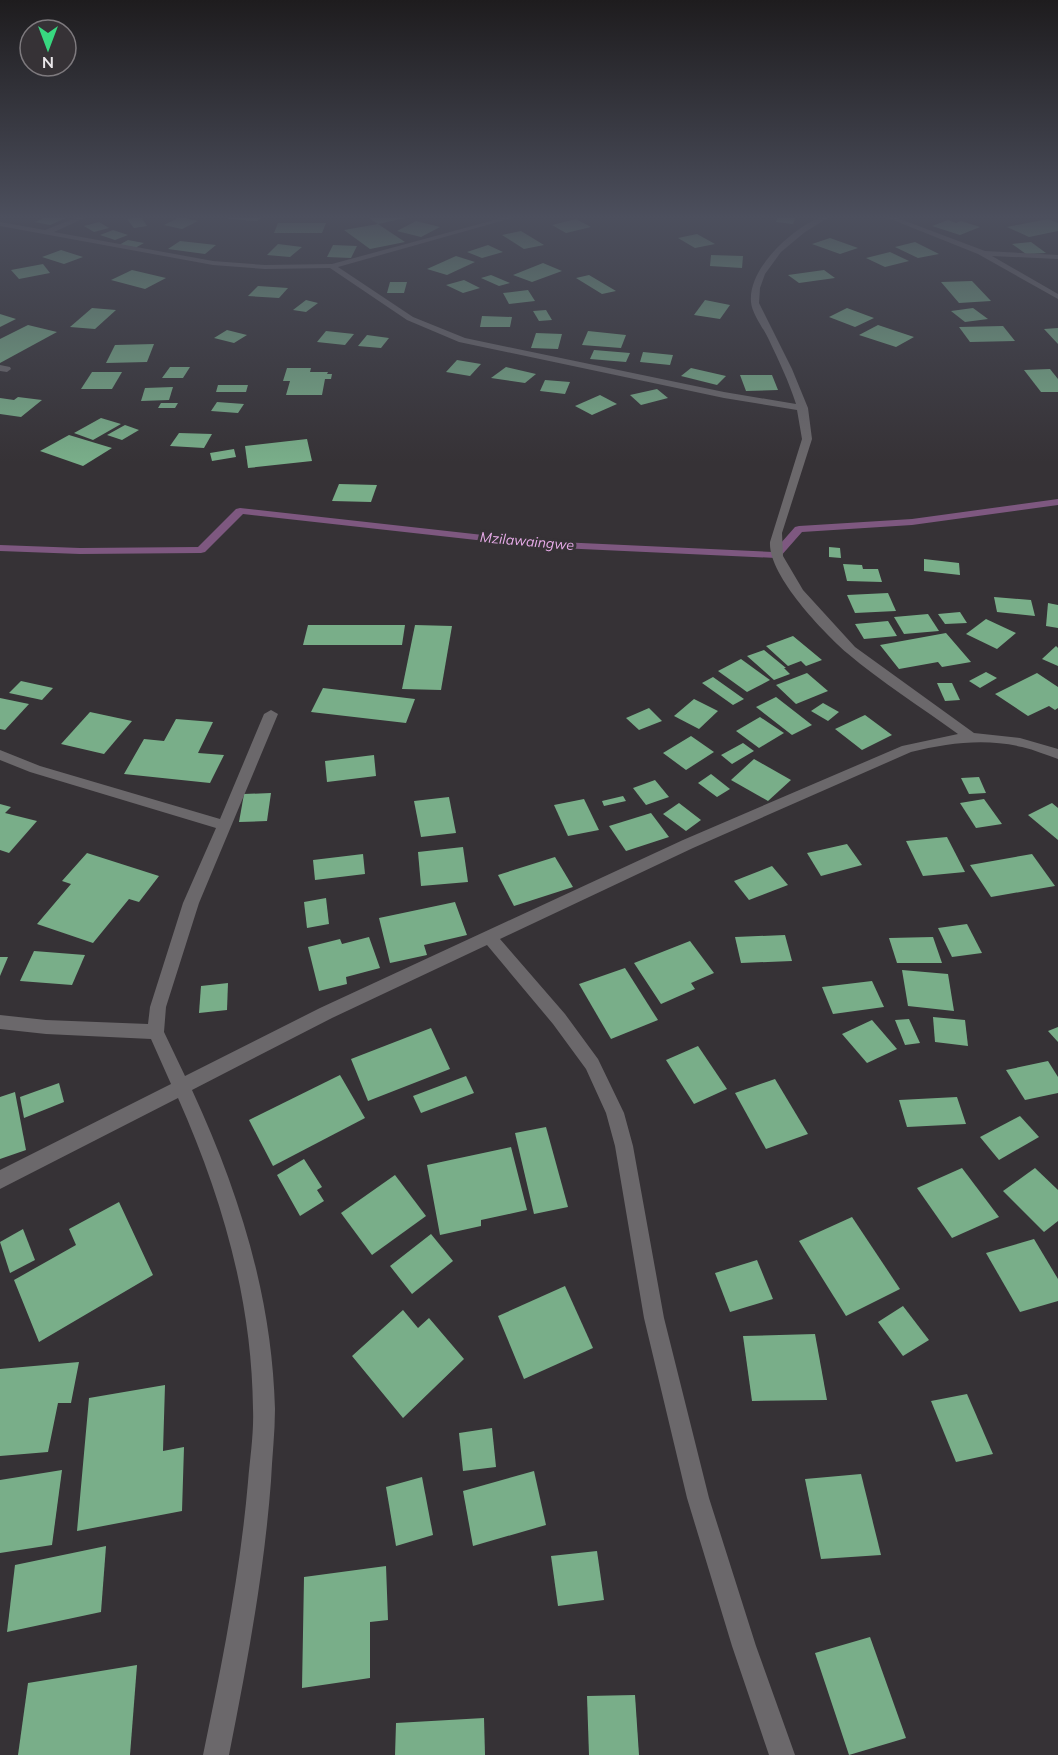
<svg xmlns="http://www.w3.org/2000/svg" width="1058" height="1755" font-family="Mulish,sans-serif">
<rect width="100%" height="100%" fill="#363236"/>
<g fill="none" stroke-linecap="round" stroke-linejoin="round">
<polygon fill="#7e5880" fill-rule="evenodd" points="1058,499 1058,505 912,525 802,532 780,557 776,558 538,547 243,514 205,552 201,553 80,554 0,551 0,545 80,548 198,547 236,509 240,508 538,541 773,552 795,527 799,526 912,519"/>
</g>
<g fill="#79ae89">
<polygon points="48,216 57,216 66,218 50,225 35,222"/>
<polygon points="232,216 263,216 257,221 228,219"/>
<polygon points="366,216 410,216 410,217 378,224"/>
<polygon points="778,216 796,216 793,224 776,222"/>
<polygon points="141,217 147,226 134,228 127,219"/>
<polygon points="180,217 198,221 182,229 164,225"/>
<polygon points="576,219 591,227 566,233 552,225"/>
<polygon points="1048,219 1058,223 1058,231 1029,237 1007,227"/>
<polygon points="948,220 956,223 961,221 980,227 960,235 932,226"/>
<polygon points="416,221 440,227 421,237 397,231"/>
<polygon points="99,222 109,228 94,232 84,226"/>
<polygon points="278,223 326,223 322,233 274,233"/>
<polygon points="378,224 405,242 370,249 344,230"/>
<polygon points="113,230 128,235 115,240 100,235"/>
<polygon points="521,231 544,245 524,249 502,235"/>
<polygon points="697,234 715,244 695,248 678,238"/>
<polygon points="830,238 858,248 840,254 812,244"/>
<polygon points="128,240 144,243 135,248 119,245"/>
<polygon points="180,241 216,245 205,254 168,249"/>
<polygon points="915,242 939,254 918,258 895,247"/>
<polygon points="1031,242 1046,253 1026,254 1012,244"/>
<polygon points="278,244 302,247 290,257 267,255"/>
<polygon points="333,245 357,246 351,258 327,257"/>
<polygon points="488,245 503,252 482,258 467,252"/>
<polygon points="61,250 83,257 64,264 42,257"/>
<polygon points="890,252 909,261 885,267 866,258"/>
<polygon points="711,255 743,256 742,268 710,266"/>
<polygon points="456,256 475,262 447,275 427,269"/>
<polygon points="543,263 562,271 532,282 513,275"/>
<polygon points="43,264 50,273 19,279 11,270"/>
<polygon points="132,270 166,278 145,289 111,280"/>
<polygon points="824,270 835,278 799,283 788,275"/>
<polygon points="491,275 510,283 499,286 481,278"/>
<polygon points="589,275 616,291 602,294 576,278"/>
<polygon points="464,280 480,288 463,293 446,285"/>
<polygon points="972,281 991,301 959,303 941,282"/>
<polygon points="390,282 407,282 404,293 387,293"/>
<polygon points="258,286 288,288 279,298 248,296"/>
<polygon points="528,290 535,301 509,304 503,293"/>
<polygon points="306,300 318,303 306,312 293,310"/>
<polygon points="705,300 730,305 720,319 694,315"/>
<polygon points="92,308 116,310 95,329 70,327"/>
<polygon points="847,308 874,318 855,327 829,317"/>
<polygon points="973,308 988,319 965,322 951,311"/>
<polygon points="546,310 552,320 539,321 533,311"/>
<polygon points="0,314 16,319 0,327"/>
<polygon points="482,316 512,317 510,327 480,327"/>
<polygon points="28,325 57,332 0,363 0,339"/>
<polygon points="878,325 914,337 896,347 859,335"/>
<polygon points="1003,326 1015,341 970,342 959,327"/>
<polygon points="1058,328 1058,344 1044,329"/>
<polygon points="227,330 247,335 234,343 214,338"/>
<polygon points="326,331 354,334 345,345 317,342"/>
<polygon points="588,331 626,335 621,348 582,345"/>
<polygon points="536,333 562,334 558,349 531,348"/>
<polygon points="367,335 389,338 381,348 358,346"/>
<polygon points="154,344 147,362 106,363 115,345"/>
<polygon points="594,350 630,353 626,362 590,359"/>
<polygon points="643,352 673,355 670,365 640,362"/>
<polygon points="457,360 481,364 470,376 446,372"/>
<polygon points="170,367 190,367 183,378 162,378"/>
<polygon points="506,367 536,374 525,383 491,378"/>
<polygon points="287,368 311,368 310,372 328,372 327,374 332,374 331,379 325,379 322,395 286,395 290,381 283,381"/>
<polygon points="691,368 726,376 717,385 681,376"/>
<polygon points="1050,369 1058,379 1058,392 1041,392 1024,370"/>
<polygon points="92,372 122,372 112,389 81,389"/>
<polygon points="740,375 772,375 778,390 746,391"/>
<polygon points="545,380 570,382 565,394 540,391"/>
<polygon points="218,385 248,385 246,392 216,392"/>
<polygon points="173,387 169,400 141,401 145,388"/>
<polygon points="657,389 668,398 641,405 630,395"/>
<polygon points="600,395 617,404 592,415 575,406"/>
<polygon points="18,397 42,400 21,417 0,414 0,398 14,400"/>
<polygon points="217,402 244,404 238,413 211,411"/>
<polygon points="161,403 178,403 175,408 158,408"/>
<polygon points="101,418 121,424 93,440 74,433"/>
<polygon points="125,425 139,430 122,440 107,435"/>
<polygon points="179,433 212,434 204,448 170,446"/>
<polygon points="69,435 112,448 83,466 40,451"/>
<polygon points="307,439 312,461 248,468 245,446"/>
<polygon points="234,449 236,457 212,461 210,453"/>
<polygon points="339,484 377,485 371,502 332,501"/>
<polygon points="829,547 840,548 841,558 829,557"/>
<polygon points="924,559 959,563 960,575 924,571"/>
<polygon points="843,564 862,565 863,569 878,569 882,582 847,581"/>
<polygon points="888,593 896,611 855,613 847,595"/>
<polygon points="994,597 1031,600 1035,616 997,612"/>
<polygon points="1048,603 1058,605 1058,628 1046,626"/>
<polygon points="960,612 967,623 945,624 938,614"/>
<polygon points="928,614 939,631 904,634 894,617"/>
<polygon points="986,619 1016,633 997,649 966,634"/>
<polygon points="888,621 897,636 864,639 855,624"/>
<polygon points="308,625 405,625 402,645 303,645"/>
<polygon points="415,625 452,626 441,690 402,689"/>
<polygon points="946,633 971,662 942,667 938,662 899,669 880,645"/>
<polygon points="793,636 822,660 806,666 801,661 788,666 766,646"/>
<polygon points="1056,646 1058,648 1058,666 1042,659"/>
<polygon points="764,650 786,668 784,668 790,674 774,680 747,656"/>
<polygon points="741,659 770,680 747,692 718,671"/>
<polygon points="986,672 997,678 980,688 969,681"/>
<polygon points="807,673 828,691 796,704 776,685"/>
<polygon points="1037,673 1058,687 1058,708 1055,710 1049,706 1028,716 995,694"/>
<polygon points="713,677 744,699 733,705 702,683"/>
<polygon points="21,681 53,688 42,700 9,693"/>
<polygon points="937,683 952,683 960,700 945,701"/>
<polygon points="323,688 415,699 406,723 311,712"/>
<polygon points="776,697 812,725 792,735 756,707"/>
<polygon points="0,698 29,704 5,730 0,729"/>
<polygon points="694,699 718,711 699,729 674,716"/>
<polygon points="823,703 839,712 828,721 811,711"/>
<polygon points="649,708 662,721 639,730 626,718"/>
<polygon points="90,712 132,721 104,754 61,744"/>
<polygon points="865,715 892,735 862,750 835,729"/>
<polygon points="760,717 784,733 759,748 736,731"/>
<polygon points="176,719 213,722 198,753 224,755 210,783 124,774 144,739 164,741"/>
<polygon points="691,736 714,752 686,770 663,753"/>
<polygon points="743,743 754,751 732,764 721,755"/>
<polygon points="374,755 376,776 327,782 325,761"/>
<polygon points="754,759 791,780 768,801 731,780"/>
<polygon points="711,774 730,789 717,797 698,783"/>
<polygon points="979,777 986,793 969,794 961,778"/>
<polygon points="655,780 669,797 646,805 633,788"/>
<polygon points="271,793 267,821 239,822 244,794"/>
<polygon points="623,796 626,801 604,806 602,801"/>
<polygon points="449,797 456,833 421,837 414,801"/>
<polygon points="584,799 599,830 568,836 554,805"/>
<polygon points="984,799 1002,824 976,828 960,803"/>
<polygon points="679,803 701,820 686,831 663,814"/>
<polygon points="1052,803 1058,808 1058,840 1028,815"/>
<polygon points="0,804 11,807 5,813 37,821 9,853 0,850"/>
<polygon points="651,813 669,837 626,851 609,826"/>
<polygon points="947,837 965,872 923,876 906,841"/>
<polygon points="847,844 862,865 821,876 807,853"/>
<polygon points="463,847 468,882 421,886 418,852"/>
<polygon points="87,853 159,876 139,902 129,899 93,943 37,924 71,884 62,881"/>
<polygon points="363,854 365,874 315,880 313,860"/>
<polygon points="1032,854 1055,886 991,897 970,865"/>
<polygon points="555,857 573,887 514,906 498,875"/>
<polygon points="772,866 788,885 749,900 734,881"/>
<polygon points="326,898 329,924 307,928 304,902"/>
<polygon points="455,902 467,935 424,945 427,955 390,963 379,918"/>
<polygon points="967,924 982,953 952,957 938,928"/>
<polygon points="785,935 792,961 741,963 735,937"/>
<polygon points="369,937 380,968 346,977 347,984 319,991 308,947 340,939 342,944"/>
<polygon points="933,937 942,963 897,963 889,938"/>
<polygon points="690,941 714,973 691,983 695,989 661,1004 634,963"/>
<polygon points="34,951 85,955 72,985 20,981"/>
<polygon points="0,957 8,957 0,976"/>
<polygon points="625,968 658,1020 611,1039 579,984"/>
<polygon points="902,970 948,974 954,1011 908,1006"/>
<polygon points="872,981 884,1007 833,1014 822,987"/>
<polygon points="228,983 227,1010 199,1013 201,986"/>
<polygon points="933,1017 965,1020 968,1046 935,1042"/>
<polygon points="909,1019 920,1043 905,1045 895,1020"/>
<polygon points="872,1020 897,1049 867,1063 842,1034"/>
<polygon points="1058,1027 1058,1042 1048,1031"/>
<polygon points="431,1028 450,1069 368,1101 351,1059"/>
<polygon points="698,1046 727,1089 694,1104 666,1060"/>
<polygon points="1048,1061 1058,1077 1058,1093 1025,1100 1006,1070"/>
<polygon points="340,1075 365,1118 273,1166 249,1120"/>
<polygon points="466,1076 474,1093 421,1113 413,1096"/>
<polygon points="775,1079 808,1134 766,1149 735,1093"/>
<polygon points="59,1083 64,1102 24,1118 20,1097"/>
<polygon points="15,1092 26,1150 0,1159 0,1097"/>
<polygon points="957,1097 966,1124 907,1127 899,1100"/>
<polygon points="1020,1116 1039,1137 999,1160 980,1137"/>
<polygon points="546,1127 568,1207 534,1214 515,1133"/>
<polygon points="511,1147 527,1210 481,1220 481,1226 440,1235 427,1165"/>
<polygon points="304,1159 322,1187 317,1190 324,1201 300,1216 277,1175"/>
<polygon points="962,1168 999,1217 952,1238 917,1188"/>
<polygon points="1035,1168 1058,1190 1058,1221 1044,1232 1003,1191"/>
<polygon points="395,1175 426,1216 372,1255 341,1213"/>
<polygon points="119,1202 153,1275 39,1342 14,1280 76,1245 69,1229"/>
<polygon points="852,1217 900,1289 846,1316 799,1241"/>
<polygon points="23,1229 35,1260 10,1273 0,1242"/>
<polygon points="431,1234 453,1261 412,1294 390,1266"/>
<polygon points="1034,1239 1058,1279 1058,1301 1020,1312 986,1253"/>
<polygon points="757,1260 773,1299 730,1312 715,1273"/>
<polygon points="565,1286 593,1348 524,1379 498,1316"/>
<polygon points="903,1306 929,1340 903,1356 878,1322"/>
<polygon points="403,1310 418,1328 429,1318 464,1359 403,1418 352,1356"/>
<polygon points="815,1334 827,1400 752,1401 743,1336"/>
<polygon points="79,1362 71,1403 58,1403 48,1452 0,1456 0,1369"/>
<polygon points="165,1385 163,1451 184,1447 182,1511 77,1531 89,1398"/>
<polygon points="967,1394 993,1454 956,1462 931,1401"/>
<polygon points="492,1428 496,1467 463,1471 459,1433"/>
<polygon points="62,1470 52,1545 0,1553 0,1480"/>
<polygon points="534,1471 546,1525 473,1546 463,1491"/>
<polygon points="861,1474 881,1555 821,1559 805,1479"/>
<polygon points="422,1477 433,1535 396,1546 386,1487"/>
<polygon points="106,1546 101,1612 7,1632 15,1565"/>
<polygon points="597,1551 604,1600 558,1606 551,1556"/>
<polygon points="386,1566 388,1620 370,1622 370,1678 302,1688 304,1577"/>
<polygon points="870,1637 906,1738 849,1755 815,1653"/>
<polygon points="137,1665 130,1755 18,1755 28,1683"/>
<polygon points="635,1695 639,1755 589,1755 587,1696"/>
<polygon points="484,1718 485,1755 395,1755 396,1723"/>
</g>
<g fill="none" stroke-linecap="round" stroke-linejoin="round">
<g fill="#6b686b" fill-rule="evenodd">
<path d="M 80,216 L 89,216 L 54,232 L 213,261 L 265,265 L 332,264 L 509,216 L 519,216 L 338,267 L 413,317 L 465,338 L 724,392 L 796,404 C 789,382 779,361 769,340 C 764,329 752,314 751,302 C 749,279 768,256 783,242 C 796,231 814,216 831,216 L 805,232 L 781,252 L 765,274 L 760,288 L 759,303 L 792,369 L 808,408 L 812,439 L 782,533 L 783,556 L 803,590 L 855,647 L 974,733 L 1020,738 L 1058,749 L 1058,759 C 1046,755 1035,750 1022,747 C 985,738 948,743 911,752 L 693,848 L 500,939 L 565,1014 L 598,1059 L 624,1113 L 633,1146 L 664,1318 L 709,1498 L 756,1646 L 795,1755 L 769,1755 L 732,1646 L 687,1498 L 644,1318 L 615,1146 L 606,1113 L 586,1069 L 553,1024 L 487,945 L 332,1018 L 192,1090 C 239,1192 272,1296 275,1409 C 275,1433 272,1457 271,1481 C 264,1574 247,1664 229,1755 L 203,1755 C 222,1664 240,1574 248,1482 C 250,1458 254,1433 253,1409 C 252,1300 222,1197 178,1098 L 0,1189 L 0,1170 L 171,1084 L 151,1039 L 46,1034 L 0,1029 L 0,1015 L 46,1020 L 148,1024 L 150,1007 L 183,903 L 216,828 L 30,772 L 0,760 L 0,750 L 40,766 L 220,819 L 264,714 L 271,710 L 278,714 L 199,903 L 166,1007 L 164,1032 L 185,1076 L 320,1008 L 683,840 L 902,746 L 958,734 C 921,707 881,682 847,653 C 823,632 768,575 770,542 L 802,439 L 797,410 L 724,398 L 459,342 L 407,320 L 330,268 L 265,269 L 213,265 L 0,226 L 0,222 L 45,230 Z"/>
<polygon points="883,216 892,216 985,251 1058,255 1058,259 992,256 1058,294 1058,299 978,254"/>
<polygon points="0,365 10,367 11,369 7,372 0,371"/>
</g>
</g>
<linearGradient id="sky" x2="0" y2="1"><stop stop-color="#1e1c1e"/><stop offset="0.47" stop-color="#4c4f5d"/><stop offset="1" stop-color="#4c4f5d" stop-opacity="0"/></linearGradient>
<rect width="1058" height="462" fill="url(#sky)"/>
<g text-anchor="middle" stroke-width="6" stroke-linejoin="round" paint-order="stroke">
<g font-size="14" font-style="italic" fill="#e7abe8" stroke="#363236">
<text transform="translate(527 541) rotate(5)" y="5">Mzilawaingwe</text>
</g>
</g>
<g transform="translate(48 48) rotate(180)"><circle r="28" fill="#363236" stroke="#7e7a7e" stroke-width="1.5"/>
<path d="M0-4.5L10 22L0 15L-10 22Z" fill="#38d880"/>
<text y="-9" font-size="16" font-weight="bold" text-anchor="middle" fill="#eae7ea">N</text>
</g>
</svg>
